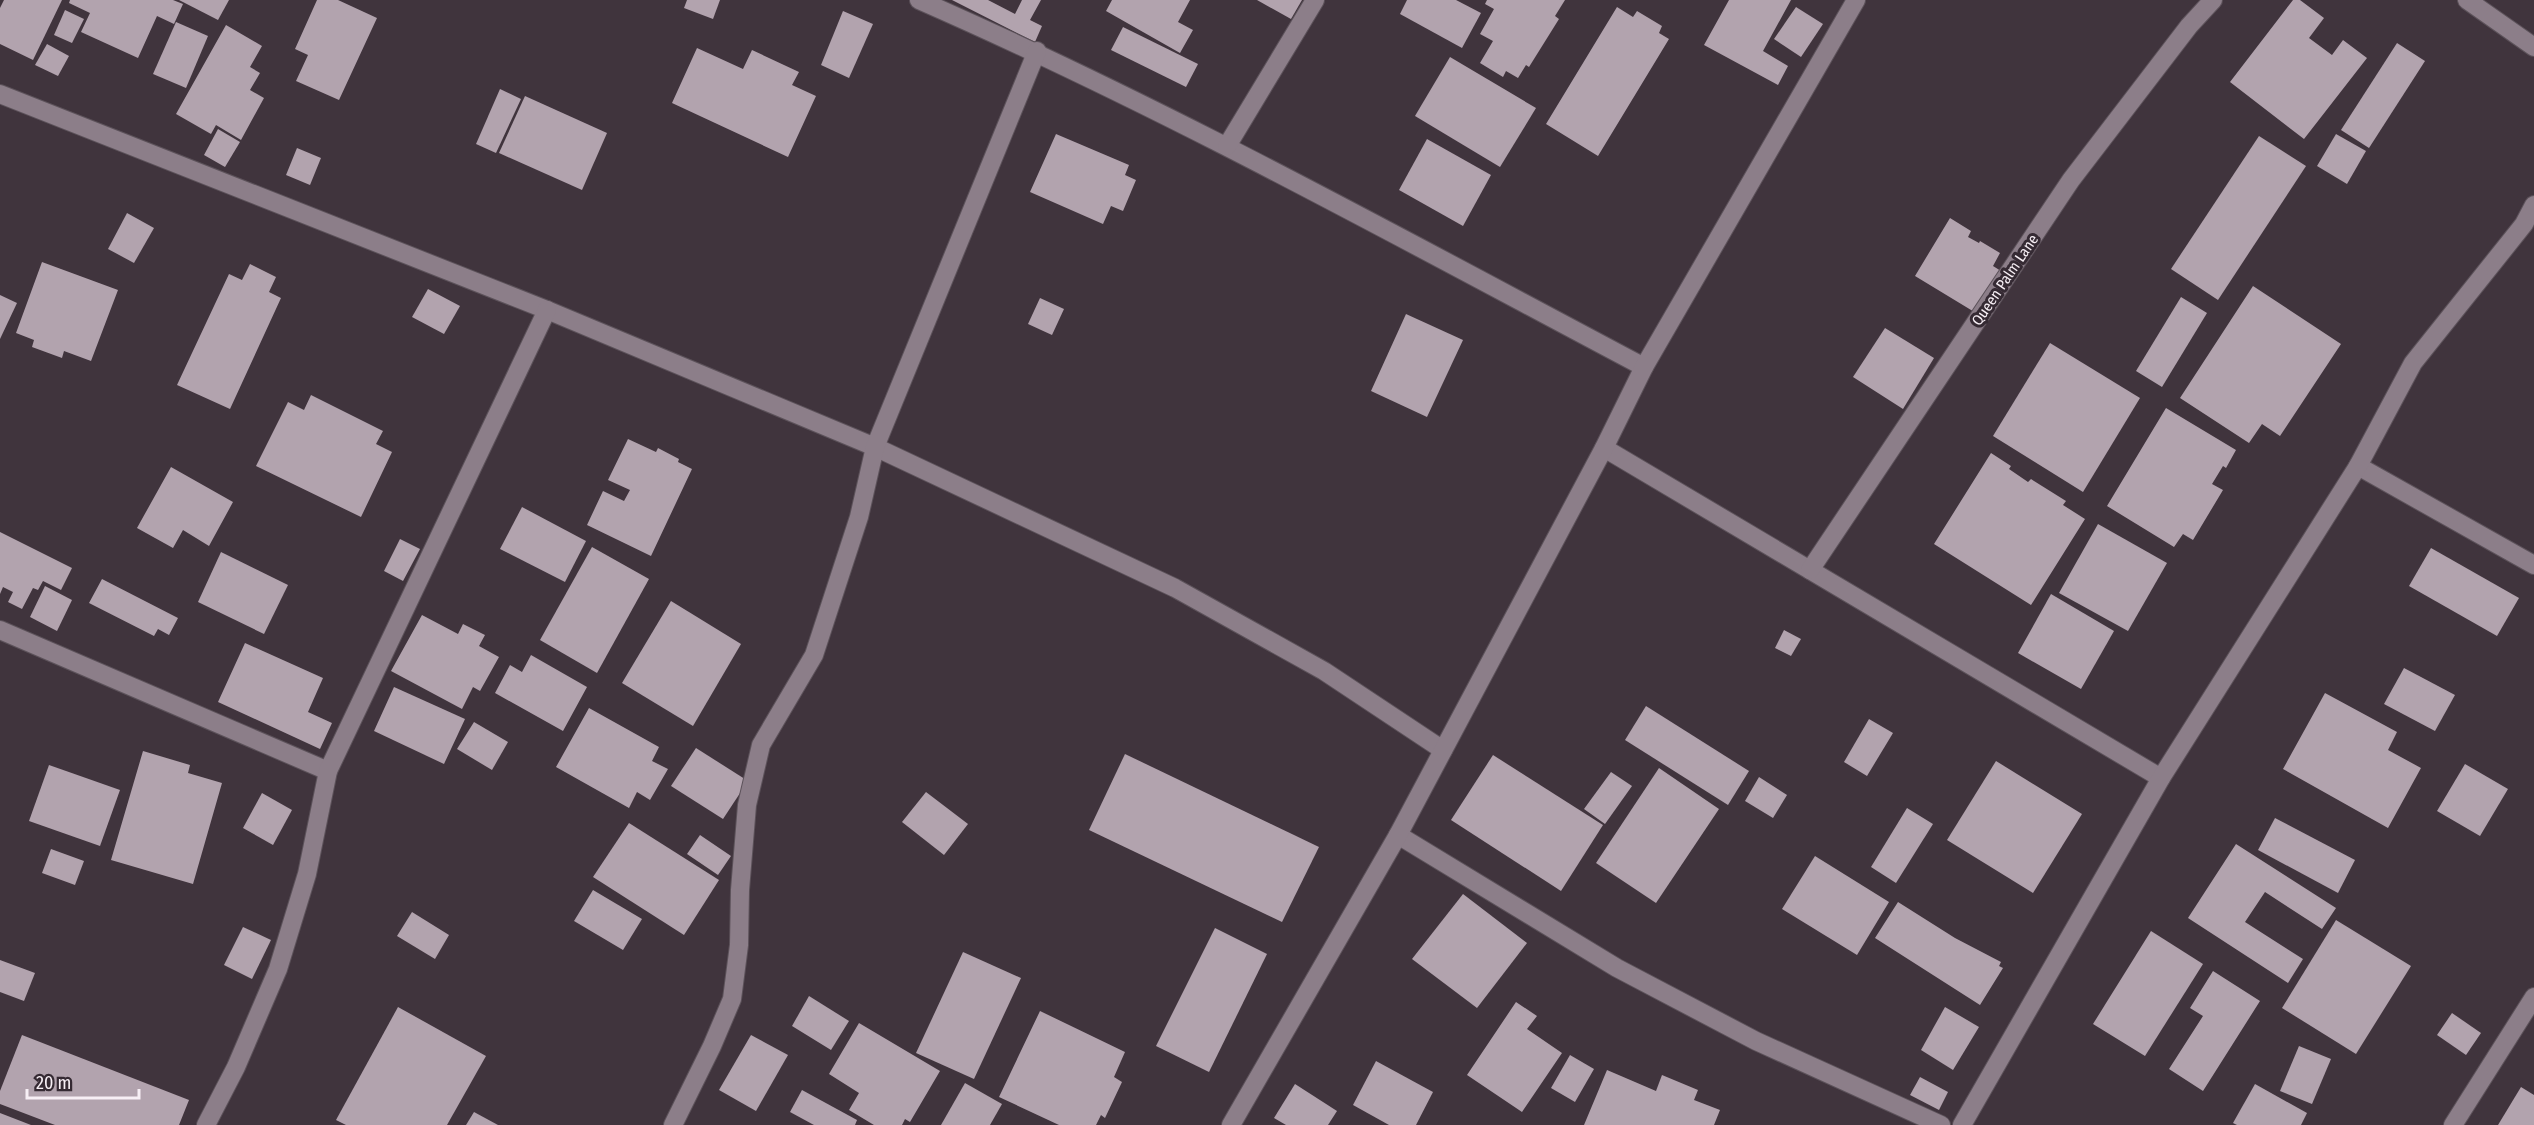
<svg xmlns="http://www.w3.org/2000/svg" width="2534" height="1125" font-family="'Fira Sans Condensed',sans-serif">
<rect width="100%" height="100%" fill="#40343d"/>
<g fill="#b2a3ae">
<polygon points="4,0 62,0 33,60 0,44 0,8"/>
<polygon points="70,0 173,0 183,4 174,24 157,16 138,58 81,32 90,13 69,3"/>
<polygon points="179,0 229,0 218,20"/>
<polygon points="317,0 338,0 377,18 339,100 296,81 308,55 295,49"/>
<polygon points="687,0 720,0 713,19 684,8"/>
<polygon points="952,0 988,0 1015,14 1022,0 1041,0 1030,20 1042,26 1035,42"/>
<polygon points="1112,0 1190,0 1178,22 1193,30 1180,53 1106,11"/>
<polygon points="1257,0 1302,0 1291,19"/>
<polygon points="1407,0 1456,0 1481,13 1462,48 1400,14"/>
<polygon points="1487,0 1565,0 1555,16 1559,19 1529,67 1526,65 1518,78 1506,71 1503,77 1480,63 1493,41 1480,34 1494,9 1485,4"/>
<polygon points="1729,0 1791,0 1763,51 1788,66 1778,85 1704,45"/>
<polygon points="2293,0 2300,0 2324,18 2309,38 2332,55 2343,40 2367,58 2304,139 2230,82"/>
<polygon points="1617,7 1633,17 1637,11 1662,26 1659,33 1669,39 1598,156 1546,124"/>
<polygon points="1796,7 1823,24 1801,57 1774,39"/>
<polygon points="65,10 84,19 72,43 54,35"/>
<polygon points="843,11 873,24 849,78 821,65"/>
<polygon points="176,22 208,36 186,88 153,74"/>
<polygon points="226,25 262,46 250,67 260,73 250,90 264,98 241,140 216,125 211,134 176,114"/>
<polygon points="1123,27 1198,64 1186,87 1111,50"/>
<polygon points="2397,43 2425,61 2369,148 2341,130"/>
<polygon points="47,44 69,56 58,76 35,65"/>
<polygon points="697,48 743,69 752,50 799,72 792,85 816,96 788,157 672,103"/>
<polygon points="1450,57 1536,108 1500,167 1415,116"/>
<polygon points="500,89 521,99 496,153 476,144"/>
<polygon points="525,96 607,133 582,190 499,153"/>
<polygon points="218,129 240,142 225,167 204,155"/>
<polygon points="1056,134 1129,165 1125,175 1136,180 1123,211 1111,206 1103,224 1030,192"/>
<polygon points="2336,134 2366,151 2347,184 2317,166"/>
<polygon points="2259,136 2306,166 2218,300 2171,269"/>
<polygon points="1427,139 1491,175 1463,226 1399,190"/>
<polygon points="297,148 321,158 310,185 286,175"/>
<polygon points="127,213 154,228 134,263 108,249"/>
<polygon points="1950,218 1971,231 1968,237 1979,243 1980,241 2000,253 1993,266 2001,271 1976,313 1915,276"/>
<polygon points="42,262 118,290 91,361 64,351 62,358 32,347 34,340 16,333"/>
<polygon points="250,264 276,277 269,292 281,298 230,409 177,385 229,274 242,280"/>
<polygon points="2253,286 2341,344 2280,436 2262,424 2249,443 2180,398"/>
<polygon points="428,289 460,306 444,334 412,317"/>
<polygon points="0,295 17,303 0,339"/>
<polygon points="2181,297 2207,313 2162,387 2136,371"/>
<polygon points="1040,298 1064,309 1052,335 1028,324"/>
<polygon points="1406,314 1463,340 1427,417 1371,391"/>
<polygon points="1885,328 1934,358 1903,409 1853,377"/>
<polygon points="2050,343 2140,398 2083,492 1993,436"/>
<polygon points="311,395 383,431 376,444 392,452 361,517 256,466 288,402 304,410"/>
<polygon points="2166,408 2236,450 2226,468 2223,466 2212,484 2223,490 2193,540 2183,534 2174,547 2107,506"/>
<polygon points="628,439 656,452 658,448 679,459 678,462 692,469 651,556 587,525 603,491 624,501 630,490 608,480"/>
<polygon points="1991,453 2011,466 2009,469 2028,482 2031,479 2066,501 2063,505 2085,519 2031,605 1934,544"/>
<polygon points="171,467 233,502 209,546 183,530 173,548 137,528"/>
<polygon points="522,507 586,541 565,582 500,549"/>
<polygon points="2098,524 2167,563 2128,631 2059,593"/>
<polygon points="0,532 72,568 61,590 43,581 38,590 33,588 22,609 8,602 13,592 3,587 0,594"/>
<polygon points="400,539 420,549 403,581 384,571"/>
<polygon points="592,547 649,579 597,673 540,640"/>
<polygon points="2431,548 2519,598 2497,636 2409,586"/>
<polygon points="221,552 288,585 264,634 198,602"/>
<polygon points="102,579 178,618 169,635 158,629 154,636 89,603"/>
<polygon points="45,586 72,600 57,631 30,617"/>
<polygon points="2051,594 2114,631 2081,689 2018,653"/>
<polygon points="671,601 741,644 693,726 622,683"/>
<polygon points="422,615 458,634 463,624 485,635 479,646 499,657 480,691 473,687 462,709 391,671"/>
<polygon points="1784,630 1801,639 1791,656 1775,648"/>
<polygon points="245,643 323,678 308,712 332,723 320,749 218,702"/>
<polygon points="531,655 587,687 563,731 495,693 510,665 522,672"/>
<polygon points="2404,668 2455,695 2435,731 2384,704"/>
<polygon points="394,687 465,719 444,764 374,731"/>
<polygon points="2325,693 2397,732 2388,750 2421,768 2388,828 2283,769"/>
<polygon points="1646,706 1749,771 1728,805 1625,740"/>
<polygon points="589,708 659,747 652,761 668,769 650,800 637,792 629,808 556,767"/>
<polygon points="1869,719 1893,733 1867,776 1844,762"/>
<polygon points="474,722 508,742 492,770 457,749"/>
<polygon points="696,748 748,781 723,819 671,786"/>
<polygon points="143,751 190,765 188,773 222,783 193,884 111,860"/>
<polygon points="1125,754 1319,847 1282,922 1089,830"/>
<polygon points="1493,755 1603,825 1561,891 1451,820"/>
<polygon points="1996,761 2082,814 2033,893 1947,840"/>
<polygon points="2465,764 2508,789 2480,836 2437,811"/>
<polygon points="49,765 120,790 100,846 29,821"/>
<polygon points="1659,768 1719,809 1656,903 1596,863"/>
<polygon points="1611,772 1632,786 1605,824 1584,809"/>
<polygon points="1759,777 1787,795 1773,818 1745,801"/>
<polygon points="926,792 968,824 944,855 902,822"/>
<polygon points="262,793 292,810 273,845 243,828"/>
<polygon points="1907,808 1933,824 1896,883 1871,867"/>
<polygon points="2275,818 2355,860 2338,893 2258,850"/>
<polygon points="629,823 719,880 684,935 593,877"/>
<polygon points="700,835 731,856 718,875 687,854"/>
<polygon points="2236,844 2336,908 2322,929 2265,892 2245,922 2303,959 2288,983 2188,918"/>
<polygon points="51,849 84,861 75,885 42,873"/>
<polygon points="1815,856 1889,902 1857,955 1782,909"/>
<polygon points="593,890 642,919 623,950 574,921"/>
<polygon points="1463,894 1527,943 1477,1008 1412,959"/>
<polygon points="1898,902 1955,938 2001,962 1999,966 2003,968 1980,1005 1875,938"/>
<polygon points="412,912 449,935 435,959 397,936"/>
<polygon points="2336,920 2411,966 2356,1054 2282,1008"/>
<polygon points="243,927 271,940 252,979 224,965"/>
<polygon points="1215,928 1267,954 1209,1072 1156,1046"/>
<polygon points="2151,931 2203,964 2145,1056 2093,1024"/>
<polygon points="963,952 1021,978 974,1079 916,1053"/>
<polygon points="0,960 35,973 24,1001 0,992"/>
<polygon points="2213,971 2260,1001 2203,1091 2169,1069 2203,1016 2190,1008"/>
<polygon points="809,996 849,1021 831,1050 792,1026"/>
<polygon points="1516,1002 1537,1016 1527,1029 1562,1053 1522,1112 1467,1075"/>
<polygon points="398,1007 486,1056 447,1125 346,1125 336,1120"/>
<polygon points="1945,1007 1979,1027 1953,1070 1921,1050"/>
<polygon points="1040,1011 1125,1052 1114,1077 1122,1082 1105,1118 1101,1115 1096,1125 1059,1125 999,1097"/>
<polygon points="2452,1013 2481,1033 2466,1055 2437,1035"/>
<polygon points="859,1023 940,1071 910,1122 905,1119 902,1125 874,1125 849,1110 859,1093 829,1074"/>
<polygon points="22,1035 189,1100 179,1125 55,1125 0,1104 0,1091"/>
<polygon points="751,1035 788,1055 756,1111 719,1090"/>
<polygon points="2299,1046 2331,1059 2312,1104 2280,1091"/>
<polygon points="1570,1055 1594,1069 1575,1102 1551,1088"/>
<polygon points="1376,1061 1433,1092 1416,1125 1389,1125 1353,1105"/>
<polygon points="1607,1070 1656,1091 1662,1075 1698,1090 1694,1100 1720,1110 1714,1125 1584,1125"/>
<polygon points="1920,1077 1948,1092 1939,1110 1910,1095"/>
<polygon points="965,1083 1002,1104 990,1125 941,1125"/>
<polygon points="1295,1084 1337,1111 1328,1125 1286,1125 1274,1118"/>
<polygon points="2255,1084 2307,1113 2301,1125 2237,1125 2233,1123"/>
<polygon points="2521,1087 2534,1095 2534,1125 2498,1125"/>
<polygon points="802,1090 857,1120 855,1125 814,1125 790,1112"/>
<polygon points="474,1112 498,1125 466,1125"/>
<polygon points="0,1113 31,1125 0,1125"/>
</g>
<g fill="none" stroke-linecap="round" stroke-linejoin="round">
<g stroke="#5c525a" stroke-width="20">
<g id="minor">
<path d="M 919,0 C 1168,109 1404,240 1644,367"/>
<polyline points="2467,0 2534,47"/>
<polyline points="0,94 547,310 875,447 1175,588 1324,671 1443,750"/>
<polyline points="1227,146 1315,0"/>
<polyline points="1604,448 2161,778"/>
<polyline points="2358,466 2534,565"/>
<polyline points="1810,570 2071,180 2189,26 2213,0"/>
<polyline points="0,630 328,771"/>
<polyline points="1398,835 1617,968 1756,1041 1941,1125"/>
<polyline points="206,1125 236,1067 278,969 307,874 328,771 547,310"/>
<polyline points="673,1125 712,1046 732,999 739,945 740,890 747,805 761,745 814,655 859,517 875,447 1037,51"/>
<polyline points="1231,1125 1398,835 1604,448 1644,367 1856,0"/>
<polyline points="1962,1125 2161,778 2358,466 2413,363 2524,224 2534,205"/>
<polyline points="2453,1125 2534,997"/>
</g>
</g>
<use href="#minor" stroke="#8c7e89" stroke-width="18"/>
</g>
<g text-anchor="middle" stroke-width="6" stroke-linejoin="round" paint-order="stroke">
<g font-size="15" fill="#f7eff5" stroke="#352a33">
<text transform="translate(2005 280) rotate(-56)" y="5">Queen Palm Lane</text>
</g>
</g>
<path d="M27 1089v9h112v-9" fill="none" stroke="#f7eff5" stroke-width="3"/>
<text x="36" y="1089" font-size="18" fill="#f7eff5" stroke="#352a33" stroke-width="4.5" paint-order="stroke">20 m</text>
</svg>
